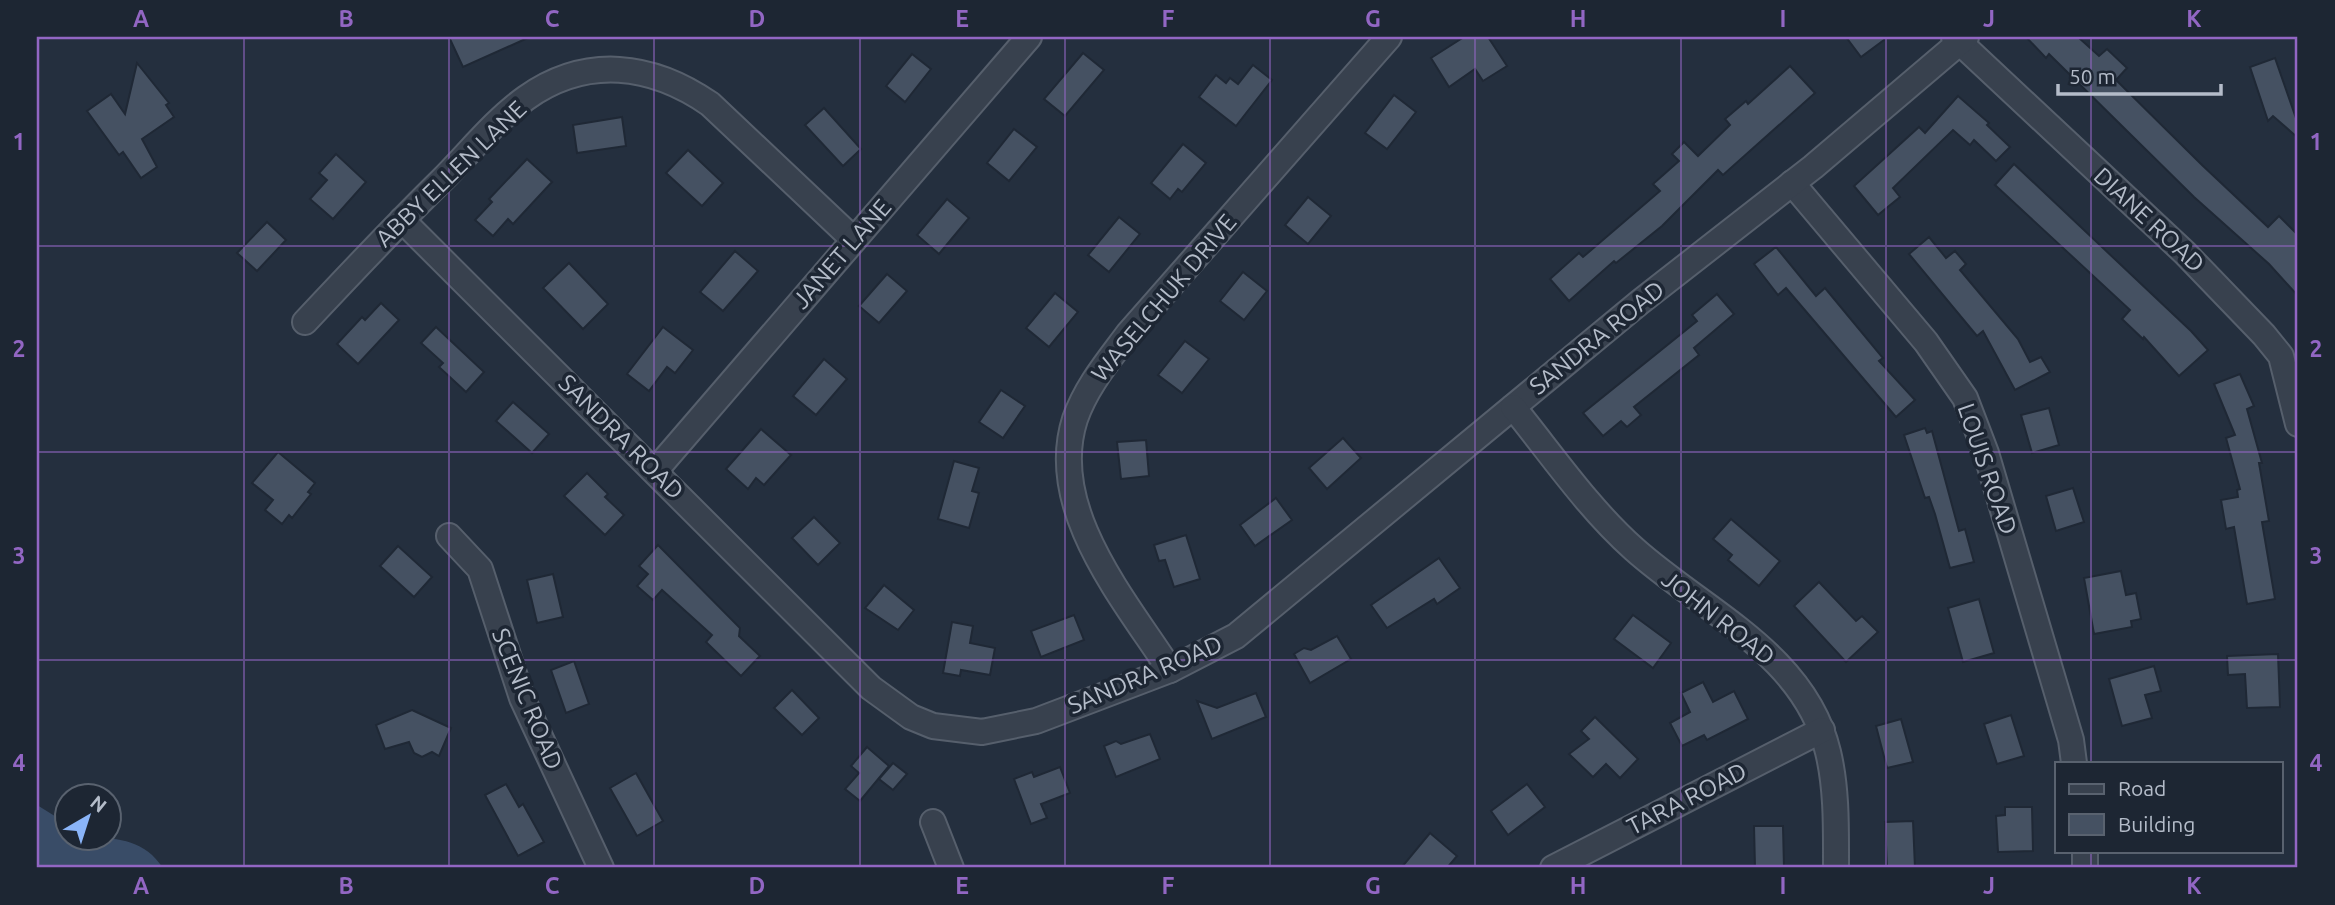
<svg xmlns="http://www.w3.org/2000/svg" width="2335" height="905" font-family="Ubuntu,sans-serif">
<rect width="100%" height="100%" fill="#242f3e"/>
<path fill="#394c67" d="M 37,805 L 66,823 L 66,838 C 104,838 140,833 163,868 L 37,868 Z"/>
<g fill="#455162" stroke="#1f2835" stroke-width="2">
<polygon points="449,37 530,37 463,67"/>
<polygon points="1464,37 1488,37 1507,66 1483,81 1475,69 1449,87 1431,58"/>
<polygon points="1846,37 1888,37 1861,57"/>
<polygon points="2026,37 2078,37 2099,56 2107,49 2127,68 2116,80 2202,165 2268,227 2279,216 2298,235 2298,296 2269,264 2194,197 2049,54 2046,58"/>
<polygon points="1083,53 1104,70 1065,116 1044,99"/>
<polygon points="912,54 931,69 905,102 886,86"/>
<polygon points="2275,58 2298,124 2298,138 2273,116 2268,121 2250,67"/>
<polygon points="137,63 169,103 166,105 174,117 142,139 157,167 141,178 123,152 119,155 87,111 111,94 125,114"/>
<polygon points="1253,65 1272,80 1236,126 1199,97 1216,75 1226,83 1230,78 1238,84"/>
<polygon points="1790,66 1815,93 1723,175 1718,170 1662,226 1616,263 1614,261 1569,301 1550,279 1579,253 1583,257 1660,191 1653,184 1679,161 1672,154 1684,142 1698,156 1730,125 1725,119 1746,101 1748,104"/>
<polygon points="1394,95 1416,112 1387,149 1365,133"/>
<polygon points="1958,96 1989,123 1987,125 2010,147 1996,161 1974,140 1970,145 1953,130 1893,188 1900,197 1878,215 1854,186 1919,127 1925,133"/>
<polygon points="824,108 861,149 843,166 805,125"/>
<polygon points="622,117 626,146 577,153 573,125"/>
<polygon points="1014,129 1037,147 1009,181 987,163"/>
<polygon points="1183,144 1206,163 1182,192 1178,189 1170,199 1151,183"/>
<polygon points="688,150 723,183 702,206 666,173"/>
<polygon points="336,154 366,182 333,219 310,199 327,180 319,173"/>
<polygon points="527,159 552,182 513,224 508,219 493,236 475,220 492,202 489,199"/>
<polygon points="2014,164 2191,331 2208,350 2179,376 2144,337 2143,339 2122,319 2130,310 1995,185"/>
<polygon points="1308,197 1331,216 1308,244 1285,225"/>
<polygon points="947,199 969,218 939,254 917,235"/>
<polygon points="1119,217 1140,234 1109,272 1088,255"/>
<polygon points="267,222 286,240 257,271 237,253"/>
<polygon points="1929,237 1946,258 1955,251 1966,264 1960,270 2018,339 2030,362 2041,357 2050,372 2015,390 1983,331 1977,336 1909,254"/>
<polygon points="1776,247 1816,296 1825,288 1883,358 1879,361 1915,400 1896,417 1786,288 1778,295 1754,264"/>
<polygon points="735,251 758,271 723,311 700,292"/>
<polygon points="569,263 608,304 583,329 543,288"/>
<polygon points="1243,272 1267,291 1244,320 1220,301"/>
<polygon points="887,274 907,291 879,323 859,306"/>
<polygon points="1055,293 1078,312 1049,347 1026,328"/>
<polygon points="1717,294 1734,314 1694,348 1699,355 1634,407 1641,415 1627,427 1621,421 1603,436 1583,413 1697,321 1692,315"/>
<polygon points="381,303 399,320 358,364 337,344 362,317 365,320"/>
<polygon points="436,327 484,372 466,392 439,367 443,363 421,343"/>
<polygon points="663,327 693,350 675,373 667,367 649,391 627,374"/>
<polygon points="1185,341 1209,359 1182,393 1158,375"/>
<polygon points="824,359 847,379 816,415 793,396"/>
<polygon points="2240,374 2254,406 2247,409 2262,463 2259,463 2269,521 2262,522 2275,599 2247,604 2234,527 2226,529 2221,500 2238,497 2237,490 2240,489 2226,438 2235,435 2214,384"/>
<polygon points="1001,390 1025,406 1003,438 979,422"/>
<polygon points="513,402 549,434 532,453 496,421"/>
<polygon points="2049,408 2059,445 2032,453 2021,415"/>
<polygon points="1925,428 1927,433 1932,431 1959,531 1965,529 1974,562 1950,568 1935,514 1929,497 1925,498 1904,435"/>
<polygon points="761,429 791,455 764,485 756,478 748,489 726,469"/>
<polygon points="1343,438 1361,458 1327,489 1309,468"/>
<polygon points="1146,440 1149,476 1121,479 1117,442"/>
<polygon points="278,452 315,483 308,492 311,494 292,518 289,515 282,524 265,510 273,500 252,483"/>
<polygon points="954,461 979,468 972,491 979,493 969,528 938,519"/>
<polygon points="587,473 608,494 605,497 624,515 605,535 564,496"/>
<polygon points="2073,488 2084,522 2056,531 2046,496"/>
<polygon points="1276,498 1292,520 1255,546 1240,525"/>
<polygon points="814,517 840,543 818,565 792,538"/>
<polygon points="1731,519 1780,561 1759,586 1728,560 1732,555 1713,539"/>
<polygon points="1186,535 1200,579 1174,587 1165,560 1159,561 1154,545"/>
<polygon points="658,545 740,628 739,636 760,656 741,676 706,642 712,635 662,590 653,600 637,586 648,574 639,566"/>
<polygon points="398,546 432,577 414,597 380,566"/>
<polygon points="1439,558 1460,588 1437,604 1434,599 1387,628 1371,605"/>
<polygon points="2121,571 2126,595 2136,593 2141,619 2131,621 2132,627 2094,634 2084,578"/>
<polygon points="553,574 563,617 537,623 527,580"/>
<polygon points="1819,582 1856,621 1862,616 1878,632 1846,662 1794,606"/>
<polygon points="884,585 914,610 898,630 865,608"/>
<polygon points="1979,599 1994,653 1963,662 1948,608"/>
<polygon points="1074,615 1084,640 1041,657 1031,631"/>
<polygon points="1633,615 1671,643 1653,668 1614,639"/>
<polygon points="952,622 973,626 970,643 995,648 990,675 961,670 960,676 943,673"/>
<polygon points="1337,636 1351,659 1310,683 1294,654 1304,648 1311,650"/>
<polygon points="2278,654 2280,707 2247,708 2245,674 2228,675 2227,656"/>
<polygon points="574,661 589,704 566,713 551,670"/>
<polygon points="2154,666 2161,691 2145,695 2152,718 2122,726 2109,679"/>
<polygon points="1703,682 1713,702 1734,691 1748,719 1707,740 1704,735 1682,746 1670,723 1690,712 1681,693"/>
<polygon points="792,690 819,718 802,735 774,708"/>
<polygon points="1256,693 1266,717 1212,739 1197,701 1217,708"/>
<polygon points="412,710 451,728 439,756 432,752 422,757 414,753 409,742 385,749 376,725"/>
<polygon points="2011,715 2024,756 1997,764 1984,724"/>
<polygon points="1595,717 1638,759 1620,778 1606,764 1593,777 1569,754 1589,739 1581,731"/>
<polygon points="1901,719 1913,762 1887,768 1876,726"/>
<polygon points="1150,734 1160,759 1116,777 1104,746 1116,741 1121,744"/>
<polygon points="867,747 889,766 860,801 845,789 859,773 851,766"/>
<polygon points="893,763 907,774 893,790 879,779"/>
<polygon points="1060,767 1070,793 1041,804 1047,818 1031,824 1014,779 1032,772 1034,777"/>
<polygon points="636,773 663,821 637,836 610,788"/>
<polygon points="506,784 519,807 523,804 544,842 518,856 485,795"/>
<polygon points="1527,784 1545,807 1508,835 1491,811"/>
<polygon points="2005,807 2032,807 2033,851 1998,852 1996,816 2005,815"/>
<polygon points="1913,821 1915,868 1887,868 1885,822"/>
<polygon points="1754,826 1783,826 1784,868 1755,868"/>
<polygon points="1430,833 1457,856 1447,868 1401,868"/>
</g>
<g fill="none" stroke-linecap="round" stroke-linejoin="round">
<g stroke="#565f6c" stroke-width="28">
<g id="minor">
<polyline points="1954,37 2185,253 2264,335 2281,356 2298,424"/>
<polyline points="1792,183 1926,342 1965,398 1986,453 2071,740 2074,763"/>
<polyline points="402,220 871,688 911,717 933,726 982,732 1036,721 1170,670 1236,636 1640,302 1813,167 1966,37"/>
<path d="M 305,322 C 350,274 395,226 442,180 C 469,153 495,120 526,98 C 587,55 652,64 710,104 L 854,240"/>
<path d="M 1513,407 C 1552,455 1588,508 1634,549 C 1703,611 1805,654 1828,752 C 1837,789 1836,830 1836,868"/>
<polyline points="655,471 1029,37"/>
<polyline points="449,536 480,569 522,698 601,868"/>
<path d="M 1170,670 C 1125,600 1046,509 1075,419 C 1086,387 1108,361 1128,334 L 1389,37"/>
<polyline points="933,822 951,868"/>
<polyline points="2085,851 2085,868"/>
<polyline points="1553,868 1822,730"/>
</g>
</g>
<use href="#minor" stroke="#38414e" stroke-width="24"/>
</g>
<path fill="none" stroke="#9266c3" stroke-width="2" stroke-opacity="0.55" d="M 244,37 L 244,868M 449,37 L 449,868M 654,37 L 654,868M 860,37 L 860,868M 1065,37 L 1065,868M 1270,37 L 1270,868M 1475,37 L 1475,868M 1681,37 L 1681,868M 1886,37 L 1886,868M 2091,37 L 2091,763M 37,246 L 2298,246M 37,452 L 2298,452M 37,660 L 2298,660M 2091,851 L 2091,868"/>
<g text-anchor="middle" stroke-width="7" stroke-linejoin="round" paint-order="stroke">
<g font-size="24" fill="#b4bcc9" stroke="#1d2633">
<text transform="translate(451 174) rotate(-44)" y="8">ABBY ELLEN LANE</text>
<text transform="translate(2149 220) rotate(43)" y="8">DIANE ROAD</text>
<text transform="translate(842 254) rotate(-49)" y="8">JANET LANE</text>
<text transform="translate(1164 298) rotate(-50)" y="8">WASELCHUK DRIVE</text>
<text transform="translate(1597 338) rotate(-39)" y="8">SANDRA ROAD</text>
<text transform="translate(621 437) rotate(45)" y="8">SANDRA ROAD</text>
<text transform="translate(1987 469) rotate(71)" y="8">LOUIS ROAD</text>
<text transform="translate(1718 618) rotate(38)" y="8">JOHN ROAD</text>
<text transform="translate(1145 675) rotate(-23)" y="8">SANDRA ROAD</text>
<text transform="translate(527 699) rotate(68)" y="8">SCENIC ROAD</text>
<text transform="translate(1687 799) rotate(-27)" y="8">TARA ROAD</text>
</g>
</g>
<rect width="2335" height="905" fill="none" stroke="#1d2633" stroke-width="77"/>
<rect x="2055" y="762" width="228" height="91" fill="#1d2633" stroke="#59626f" stroke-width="2"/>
<rect x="2069" y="784" width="35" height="10" fill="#38414e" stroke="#59626f" stroke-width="2"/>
<text x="2118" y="796" font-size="21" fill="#b4bcc9">Road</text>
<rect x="2069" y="814" width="35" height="21" fill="#455162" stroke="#59626f" stroke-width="2"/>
<text x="2118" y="832" font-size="21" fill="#b4bcc9">Building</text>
<g transform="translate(88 817) rotate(39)"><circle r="33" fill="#1d2633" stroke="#59626f" stroke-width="2"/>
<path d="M0-5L12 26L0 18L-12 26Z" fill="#8ab4f8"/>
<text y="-10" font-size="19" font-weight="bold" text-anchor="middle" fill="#b4bcc9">N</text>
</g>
<path d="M2058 84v10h163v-10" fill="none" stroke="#b4bcc9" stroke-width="3.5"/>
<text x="2069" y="84" font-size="21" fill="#b4bcc9" stroke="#1d2633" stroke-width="5" paint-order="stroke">50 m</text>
<rect x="38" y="38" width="2258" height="828" fill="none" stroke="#9266c3" stroke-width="2.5"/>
<g font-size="23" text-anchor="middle" font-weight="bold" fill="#9266c3">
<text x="141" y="27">A</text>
<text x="346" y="27">B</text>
<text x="552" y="27">C</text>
<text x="757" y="27">D</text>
<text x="962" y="27">E</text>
<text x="1168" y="27">F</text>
<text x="1373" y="27">G</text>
<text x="1578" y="27">H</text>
<text x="1783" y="27">I</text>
<text x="1989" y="27">J</text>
<text x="2194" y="27">K</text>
<text x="19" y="150">1</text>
<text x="2316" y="150">1</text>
<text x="19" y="357">2</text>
<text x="2316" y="357">2</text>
<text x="19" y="564">3</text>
<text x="2316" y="564">3</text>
<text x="19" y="771">4</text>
<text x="2316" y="771">4</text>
<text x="141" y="894">A</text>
<text x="346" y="894">B</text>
<text x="552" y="894">C</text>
<text x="757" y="894">D</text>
<text x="962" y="894">E</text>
<text x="1168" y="894">F</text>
<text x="1373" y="894">G</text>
<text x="1578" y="894">H</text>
<text x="1783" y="894">I</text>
<text x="1989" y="894">J</text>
<text x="2194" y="894">K</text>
</g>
</svg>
